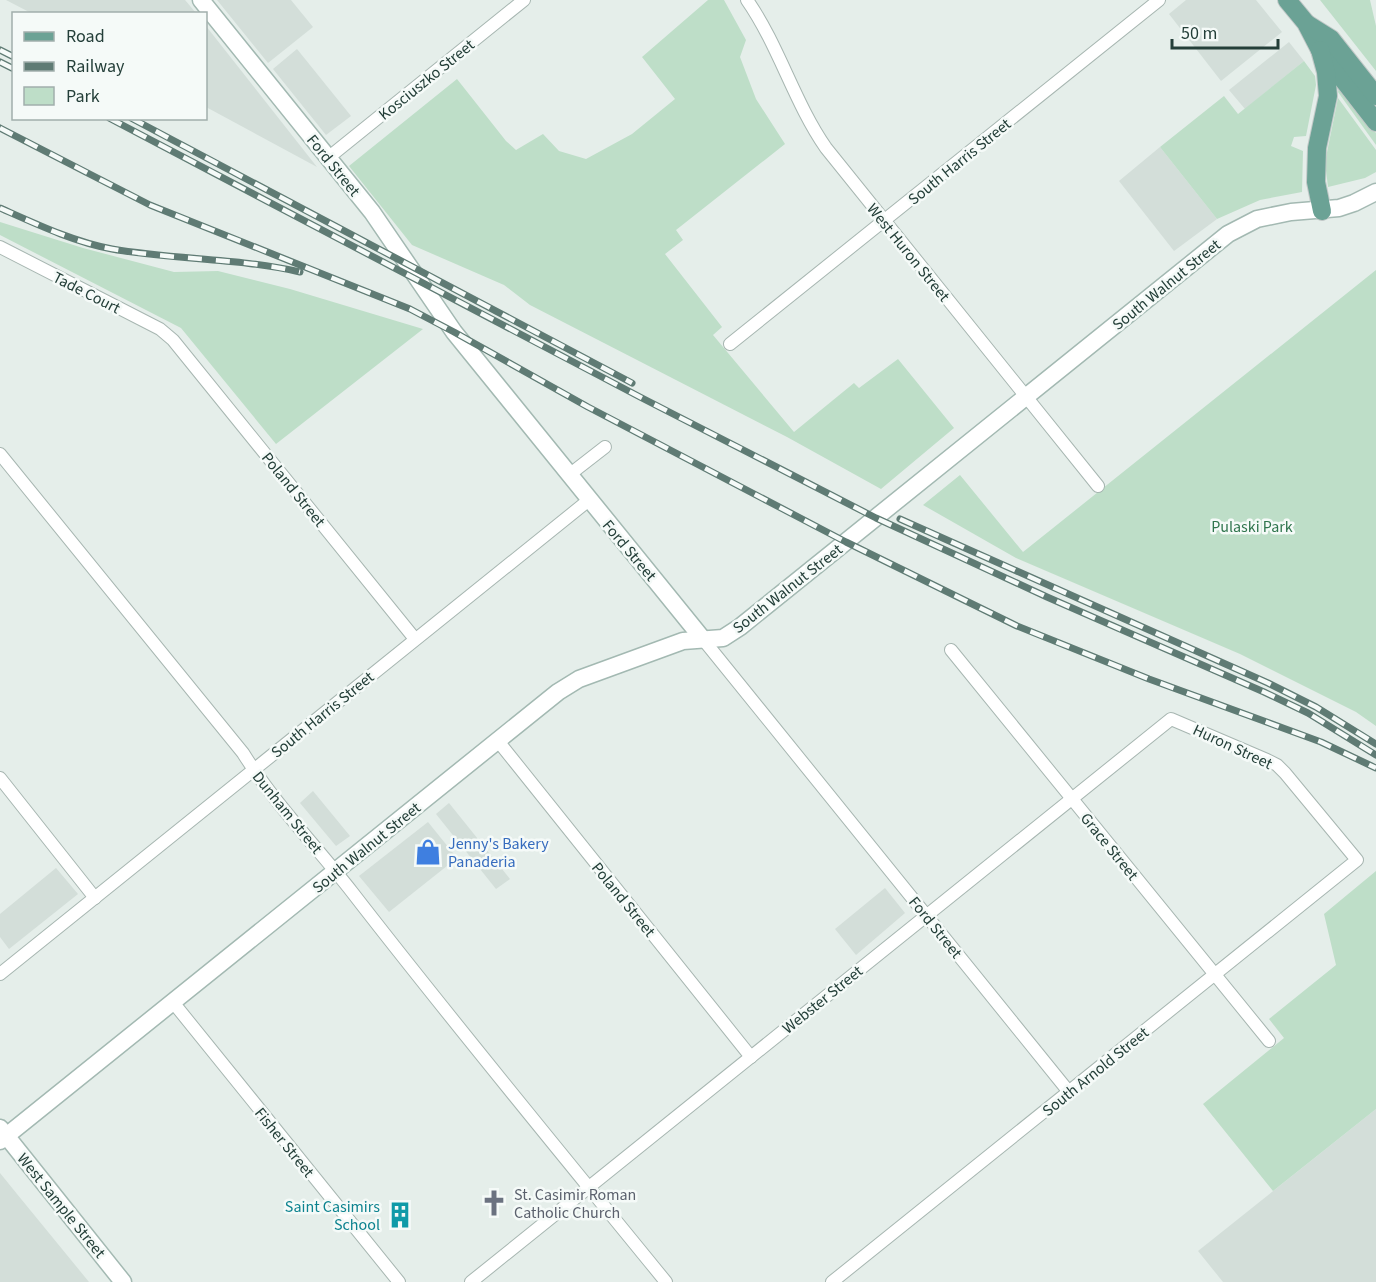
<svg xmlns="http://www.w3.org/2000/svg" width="1376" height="1282" font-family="'Source Sans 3',sans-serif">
<rect width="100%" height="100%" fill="#e5eeea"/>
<g fill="#d3ded9">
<polygon points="6,0 185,0 196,13 31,13"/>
<polygon points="217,0 291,0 313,27 268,63"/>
<polygon points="1186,0 1256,0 1282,32 1221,81 1169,14"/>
<polygon points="206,26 317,167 206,107"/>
<polygon points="1289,42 1304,61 1245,109 1229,90"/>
<polygon points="297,49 351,116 326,135 273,69"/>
<polygon points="1160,147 1217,219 1174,251 1119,181"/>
<polygon points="313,791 350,836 336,846 300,803"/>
<polygon points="449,803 510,879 496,889 436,814"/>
<polygon points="428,822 457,858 389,912 359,876"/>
<polygon points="56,868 78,894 9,949 0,937 0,914"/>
<polygon points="885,888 905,913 856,955 835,929"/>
<polygon points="1376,1109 1376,1282 1223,1282 1198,1251"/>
<polygon points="0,1173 17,1194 89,1282 0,1282"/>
</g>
<g fill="#bedec8">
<polygon points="708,0 724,0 746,40 740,57 756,99 785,144 676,230 683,240 665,254 722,327 713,335 794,432 854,383 859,388 898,359 954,428 881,489 787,437 530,305 504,285 412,245 349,166 457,79 506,141 516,150 543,134 559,151 586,159 632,134 675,99 642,57"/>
<polygon points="1320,0 1370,0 1376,26 1376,71"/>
<polygon points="1304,61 1315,76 1316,85 1306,136 1294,137 1291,146 1303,151 1302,192 1260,200 1217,219 1160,147 1224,96 1238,114"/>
<polygon points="1339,88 1342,88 1376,133 1376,145 1338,92"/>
<polygon points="1338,98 1376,150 1376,172 1365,178 1328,187 1325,162"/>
<polygon points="0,222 83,248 174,272 218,271 290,289 423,329 276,444 181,328 0,235"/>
<polygon points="1376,270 1376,726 1356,712 1240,654 1016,558 923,505 960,475 1023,552"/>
<polygon points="1376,871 1376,1109 1273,1191 1203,1104 1284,1038 1269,1019 1336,965 1324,914"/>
</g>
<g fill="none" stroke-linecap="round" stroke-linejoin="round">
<g stroke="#a7b6b1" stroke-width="14">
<g id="street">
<path d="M 747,0 C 779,46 794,102 826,148 L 1098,486"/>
<polyline points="328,158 524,0"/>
<polyline points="0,247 160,329 173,340 415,639"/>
<polyline points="730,344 1159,0"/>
<path d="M 0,454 L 243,753 C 274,803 316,846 352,892 C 454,1024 561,1153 666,1282"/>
<polyline points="569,475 605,447"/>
<polyline points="702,638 1069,1092"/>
<polyline points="951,650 1269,1041"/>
<polyline points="498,741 751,1057"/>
<polyline points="0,778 95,898"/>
<polyline points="0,974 589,500"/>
<polyline points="172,1001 399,1282"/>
<polyline points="471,1282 1171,719 1267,760 1277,765 1285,773 1357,860 832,1282"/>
</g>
</g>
<g stroke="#a3b9b2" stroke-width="19">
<g id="secondary">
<polyline points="201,0 372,212 454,332 702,638"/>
<polyline points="0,1128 123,1282"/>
<polyline points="0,1141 558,692 579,679 683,641 723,638 740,627 1228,234 1257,219 1291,212 1339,208 1354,203 1376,192"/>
</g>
</g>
<g stroke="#c2c9c8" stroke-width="20">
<g id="primary">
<polyline points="1287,0 1306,23 1320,50 1376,122"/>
<polyline points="1307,24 1331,39 1376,96"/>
<polyline points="1320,50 1326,72 1328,96 1317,148 1316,182 1322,211"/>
</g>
</g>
<use href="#street" stroke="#fff" stroke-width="12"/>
<use href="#secondary" stroke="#fff" stroke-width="16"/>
<use href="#primary" stroke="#6ba295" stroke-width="18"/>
<g stroke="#5f7b74" stroke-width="7">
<g id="rail">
<polyline points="0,50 14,57"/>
<polyline points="0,62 14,69"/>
<polyline points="109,118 640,397 876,518 1047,597 1264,692 1308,713 1376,755"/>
<polyline points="131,118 632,383"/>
<polyline points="0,128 150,205 410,309 454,332 588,407 846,542 1017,626 1149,679 1321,742 1376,768"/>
<path d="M 0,208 C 36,224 74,242 112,249 C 175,260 239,258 300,272"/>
<polyline points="900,519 1268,683 1316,707 1376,744"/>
</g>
</g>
<use href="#rail" stroke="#f5faf8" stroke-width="4.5" stroke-dasharray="14" stroke-linecap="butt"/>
</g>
<defs>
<g id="shop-bare" transform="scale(2.07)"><path d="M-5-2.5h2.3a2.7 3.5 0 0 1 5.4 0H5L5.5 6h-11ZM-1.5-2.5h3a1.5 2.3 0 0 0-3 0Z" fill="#3f7fe0" stroke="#f5faf8" stroke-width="2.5" paint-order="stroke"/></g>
<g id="church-bare" transform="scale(2.07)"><path d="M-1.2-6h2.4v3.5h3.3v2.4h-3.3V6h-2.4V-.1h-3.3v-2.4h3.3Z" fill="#6b7280" stroke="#f5faf8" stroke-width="2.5" paint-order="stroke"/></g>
<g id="building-bare" transform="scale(2.07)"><path d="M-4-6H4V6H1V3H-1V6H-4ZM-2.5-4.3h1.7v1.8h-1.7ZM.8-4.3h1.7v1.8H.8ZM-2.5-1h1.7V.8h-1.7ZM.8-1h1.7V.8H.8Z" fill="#0f9aa8" stroke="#f5faf8" stroke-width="2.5" paint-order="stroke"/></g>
</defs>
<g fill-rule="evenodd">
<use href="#shop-bare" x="428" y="852"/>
<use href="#church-bare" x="494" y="1203"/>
<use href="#building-bare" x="400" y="1215"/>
</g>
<g text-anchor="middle" stroke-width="5" stroke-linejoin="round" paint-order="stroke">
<g font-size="16" fill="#243f39" stroke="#f5faf8">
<text transform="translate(426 79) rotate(-39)" y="6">Kosciuszko Street</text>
<text transform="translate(959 161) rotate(-39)" y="6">South Harris Street</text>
<text transform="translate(334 165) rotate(51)" y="6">Ford Street</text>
<text transform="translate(909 252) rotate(51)" y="6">West Huron Street</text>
<text transform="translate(1166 284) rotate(-39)" y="6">South Walnut Street</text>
<text transform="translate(87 292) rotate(27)" y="6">Tade Court</text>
<text transform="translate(294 489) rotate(51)" y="6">Poland Street</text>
<text transform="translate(630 550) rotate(50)" y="6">Ford Street</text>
<text transform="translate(787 588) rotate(-38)" y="6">South Walnut Street</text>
<text transform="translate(322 714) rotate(-39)" y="6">South Harris Street</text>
<text transform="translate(1233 746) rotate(25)" y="6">Huron Street</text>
<text transform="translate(288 812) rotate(51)" y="6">Dunham Street</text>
<text transform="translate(1110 846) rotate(51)" y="6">Grace Street</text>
<text transform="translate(366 847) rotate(-39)" y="6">South Walnut Street</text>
<text transform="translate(624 899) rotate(51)" y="6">Poland Street</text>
<text transform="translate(936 927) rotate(51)" y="6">Ford Street</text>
<text transform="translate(822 999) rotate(-39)" y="6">Webster Street</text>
<text transform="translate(1095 1071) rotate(-39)" y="6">South Arnold Street</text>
<text transform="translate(285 1142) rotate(51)" y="6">Fisher Street</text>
<text transform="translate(62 1205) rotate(51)" y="6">West Sample Street</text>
</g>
<g font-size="16" fill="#2f754d" stroke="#f5faf8">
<text x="1252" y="532">Pulaski Park</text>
</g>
<g font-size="16" fill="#366cbe" stroke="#f5faf8" text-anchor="start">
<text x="448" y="849">Jenny's Bakery<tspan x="448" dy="18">Panaderia</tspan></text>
</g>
<g font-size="16" fill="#5b616d" stroke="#f5faf8" text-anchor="start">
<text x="514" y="1200">St. Casimir Roman<tspan x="514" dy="18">Catholic Church</tspan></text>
</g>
<g font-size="16" fill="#0d838f" stroke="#f5faf8" text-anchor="end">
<text x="380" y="1212">Saint Casimirs<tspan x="380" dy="18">School</tspan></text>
</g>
</g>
<rect x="12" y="12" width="195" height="108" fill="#f5faf8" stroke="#a1afac" stroke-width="1.5"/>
<rect x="24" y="32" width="30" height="9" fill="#6ba295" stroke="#a1afac" stroke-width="1.5"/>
<text x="66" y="42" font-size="18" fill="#243f39">Road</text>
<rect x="24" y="62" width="30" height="9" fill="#5f7b74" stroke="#a1afac" stroke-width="1.5"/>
<text x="66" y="72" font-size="18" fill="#243f39">Railway</text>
<rect x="24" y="87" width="30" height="18" fill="#bedec8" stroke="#a1afac" stroke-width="1.5"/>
<text x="66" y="102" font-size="18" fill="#243f39">Park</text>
<path d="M1172 39v9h106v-9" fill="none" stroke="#243f39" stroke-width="3"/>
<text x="1181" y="39" font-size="18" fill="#243f39" stroke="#f5faf8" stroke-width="4.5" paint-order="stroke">50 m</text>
</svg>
